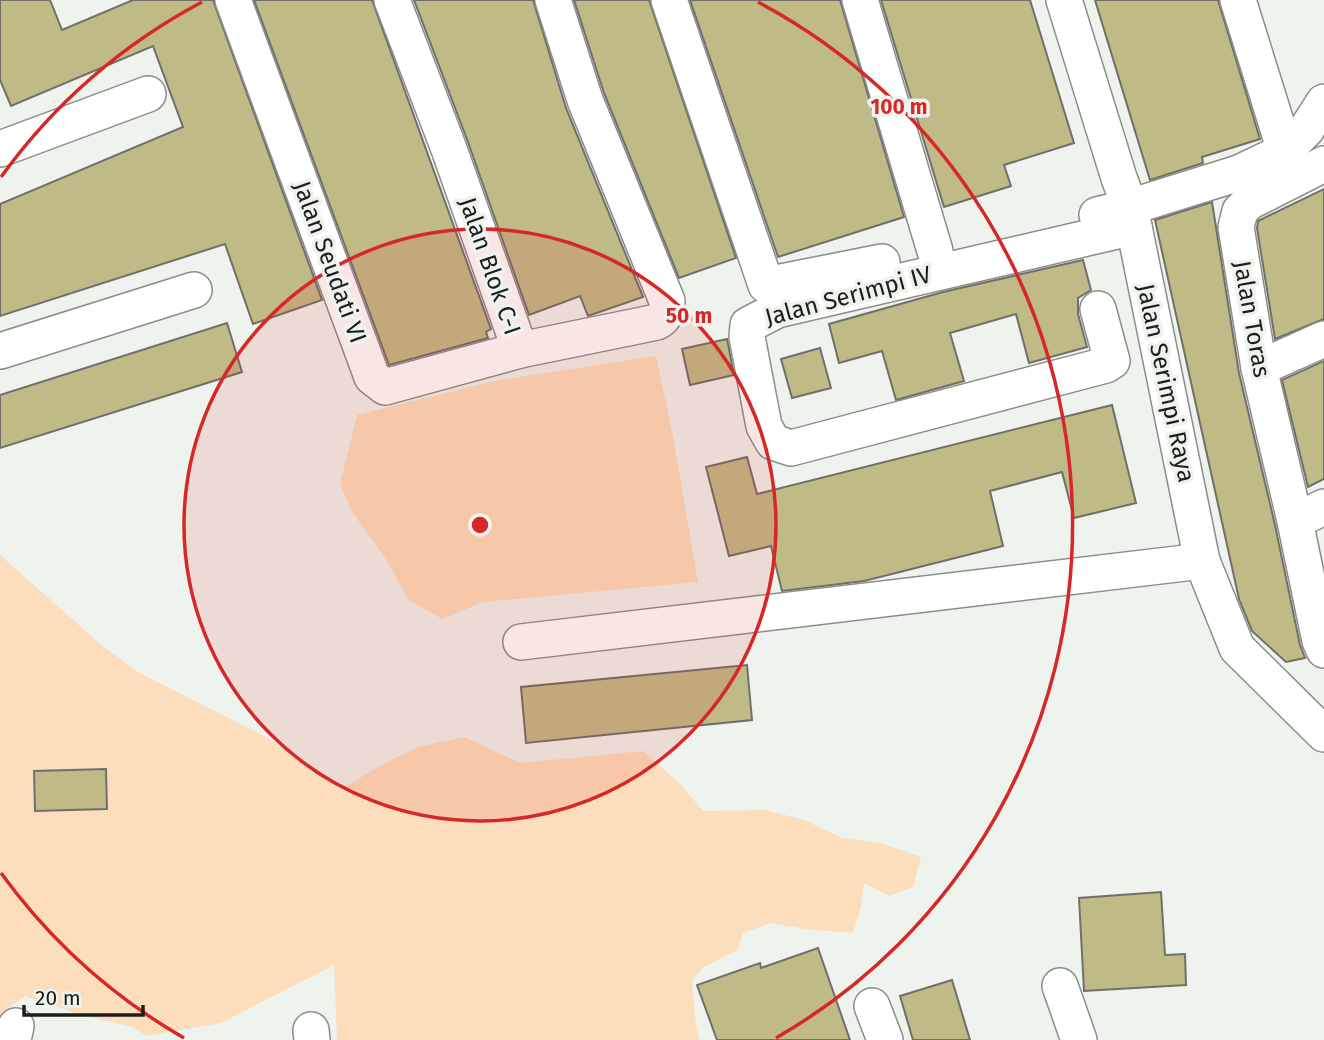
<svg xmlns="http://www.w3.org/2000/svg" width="1324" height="1040" font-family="'Fira Sans',sans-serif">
<rect width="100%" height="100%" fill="#eff3ed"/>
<g fill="#fcddbc">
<polygon points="656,356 673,437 698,582 483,602 442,619 409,600 384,556 352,512 340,484 357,415 494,381"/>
<polygon points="0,555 99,643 138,672 266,737 345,787 383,764 418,747 464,737 520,763 643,751 681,785 703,811 765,810 804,820 842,838 880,843 921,857 913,887 889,896 864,883 861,906 853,933 805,929 771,923 743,933 737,950 704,967 692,980 696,1026 699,1040 337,1040 334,965 221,1023 146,1036 133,1027 82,1015 25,996 3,1012 0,1020"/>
</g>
<g fill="#c0ba87" stroke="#706f6a" stroke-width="2">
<polygon points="0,0 50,0 62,30 133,0 213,0 322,300 253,324 225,244 0,316 0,204 183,127 153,46 11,106 0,80"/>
<polygon points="254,0 372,0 491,329 486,332 488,338 389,365"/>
<polygon points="414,0 533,0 566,108 643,297 588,316 580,296 529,315 468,142"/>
<polygon points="574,0 649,0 736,258 679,278 604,93"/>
<polygon points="690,0 840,0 904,217 778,257"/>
<polygon points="881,0 1030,0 1074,143 1004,165 1011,186 944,207"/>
<polygon points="1095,0 1218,0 1260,139 1202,157 1203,163 1150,180"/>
<polygon points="1324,189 1324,319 1275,339 1257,228 1258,221"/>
<polygon points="1212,202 1239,373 1275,525 1300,645 1305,658 1286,662 1252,631 1239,599 1155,220"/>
<polygon points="1083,260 1091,290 1078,298 1078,314 1087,347 1029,363 1016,314 950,333 964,381 896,400 882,351 839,363 829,324 943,292"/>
<polygon points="227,323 242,372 0,448 0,395"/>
<polygon points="727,339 734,375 690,385 682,349"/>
<polygon points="820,348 831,388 792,398 781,359"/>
<polygon points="1324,361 1324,479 1308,487 1282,380"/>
<polygon points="1112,405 1136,503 1074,518 1062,472 990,491 1003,546 864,581 782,591 771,546 729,556 706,467 747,457 757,494"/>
<polygon points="747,665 752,720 526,743 521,687"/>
<polygon points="106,769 107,809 35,811 34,771"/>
<polygon points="1161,892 1165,955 1185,954 1186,985 1084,991 1079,898"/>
<polygon points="818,948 850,1040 717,1040 697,985 760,963 761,968"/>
<polygon points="952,980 970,1040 913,1040 900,996"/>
</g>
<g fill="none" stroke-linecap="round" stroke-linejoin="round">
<g stroke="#8a8e89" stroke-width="38">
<g id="street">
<polyline points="233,0 372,377 385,387 520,350"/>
<path d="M 392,0 L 449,149 L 520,350 L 657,322 C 666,317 667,311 667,301 L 585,100 L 553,0"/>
<polyline points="669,0 766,285 882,262"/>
<polyline points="860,0 935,251"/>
<polyline points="1064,0 1119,178 1130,207 1202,561 1237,648 1324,734"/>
<polyline points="1238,0 1285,151"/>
<polyline points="0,149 148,94"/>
<polyline points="1324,164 1249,202 1240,211 1236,227 1259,368 1295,521 1320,641 1324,650"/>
<polyline points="1097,215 1130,207 1239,173 1285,151 1306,130 1324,102"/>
<polyline points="1098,309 1112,361 1106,365 791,448 773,442 764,426 747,337 748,325 777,310 1134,227"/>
<polyline points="0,351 194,290"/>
<polyline points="1259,368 1324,339"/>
<polyline points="1295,521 1324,507"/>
<polyline points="521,642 1202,561"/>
<polyline points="1060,986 1079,1040"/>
<polyline points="872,1006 885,1040"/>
<polyline points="311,1030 312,1040"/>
<polyline points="13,1040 16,1026"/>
</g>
</g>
<use href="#street" stroke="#fff" stroke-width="35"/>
</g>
<circle cx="480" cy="525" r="296" fill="#d62828" fill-opacity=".12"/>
<g fill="none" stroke="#d62828" stroke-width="3.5">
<circle cx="480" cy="525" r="296"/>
<path d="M184 1038A592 592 0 0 1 1 873M1 177A592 592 0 0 1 202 2M758 2A592 592 0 0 1 776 1038"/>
</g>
<g text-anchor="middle" stroke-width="7" stroke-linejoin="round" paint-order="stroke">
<g font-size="24" fill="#1d1e1c" stroke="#eff3ed">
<text transform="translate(330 262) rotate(70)" y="8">Jalan Seudati VI</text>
<text transform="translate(490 266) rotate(71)" y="8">Jalan Blok C-I</text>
<text transform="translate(848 296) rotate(-15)" y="8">Jalan Serimpi IV</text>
<text transform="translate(1252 319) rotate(80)" y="8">Jalan Toras</text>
<text transform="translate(1166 383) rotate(78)" y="8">Jalan Serimpi Raya</text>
</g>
</g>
<circle cx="480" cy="525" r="10" fill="#d62828" stroke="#eff3ed" stroke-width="3.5"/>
<g font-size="21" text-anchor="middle" font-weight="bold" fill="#d62828" stroke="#eff3ed" stroke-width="7" stroke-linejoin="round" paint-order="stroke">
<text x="899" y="114">100 m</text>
<text x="689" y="323">50 m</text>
</g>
<path d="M24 1005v10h119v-10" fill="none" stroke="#1d1e1c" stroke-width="3.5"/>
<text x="35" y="1005" font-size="21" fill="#1d1e1c" stroke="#eff3ed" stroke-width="5" paint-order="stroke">20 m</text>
</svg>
